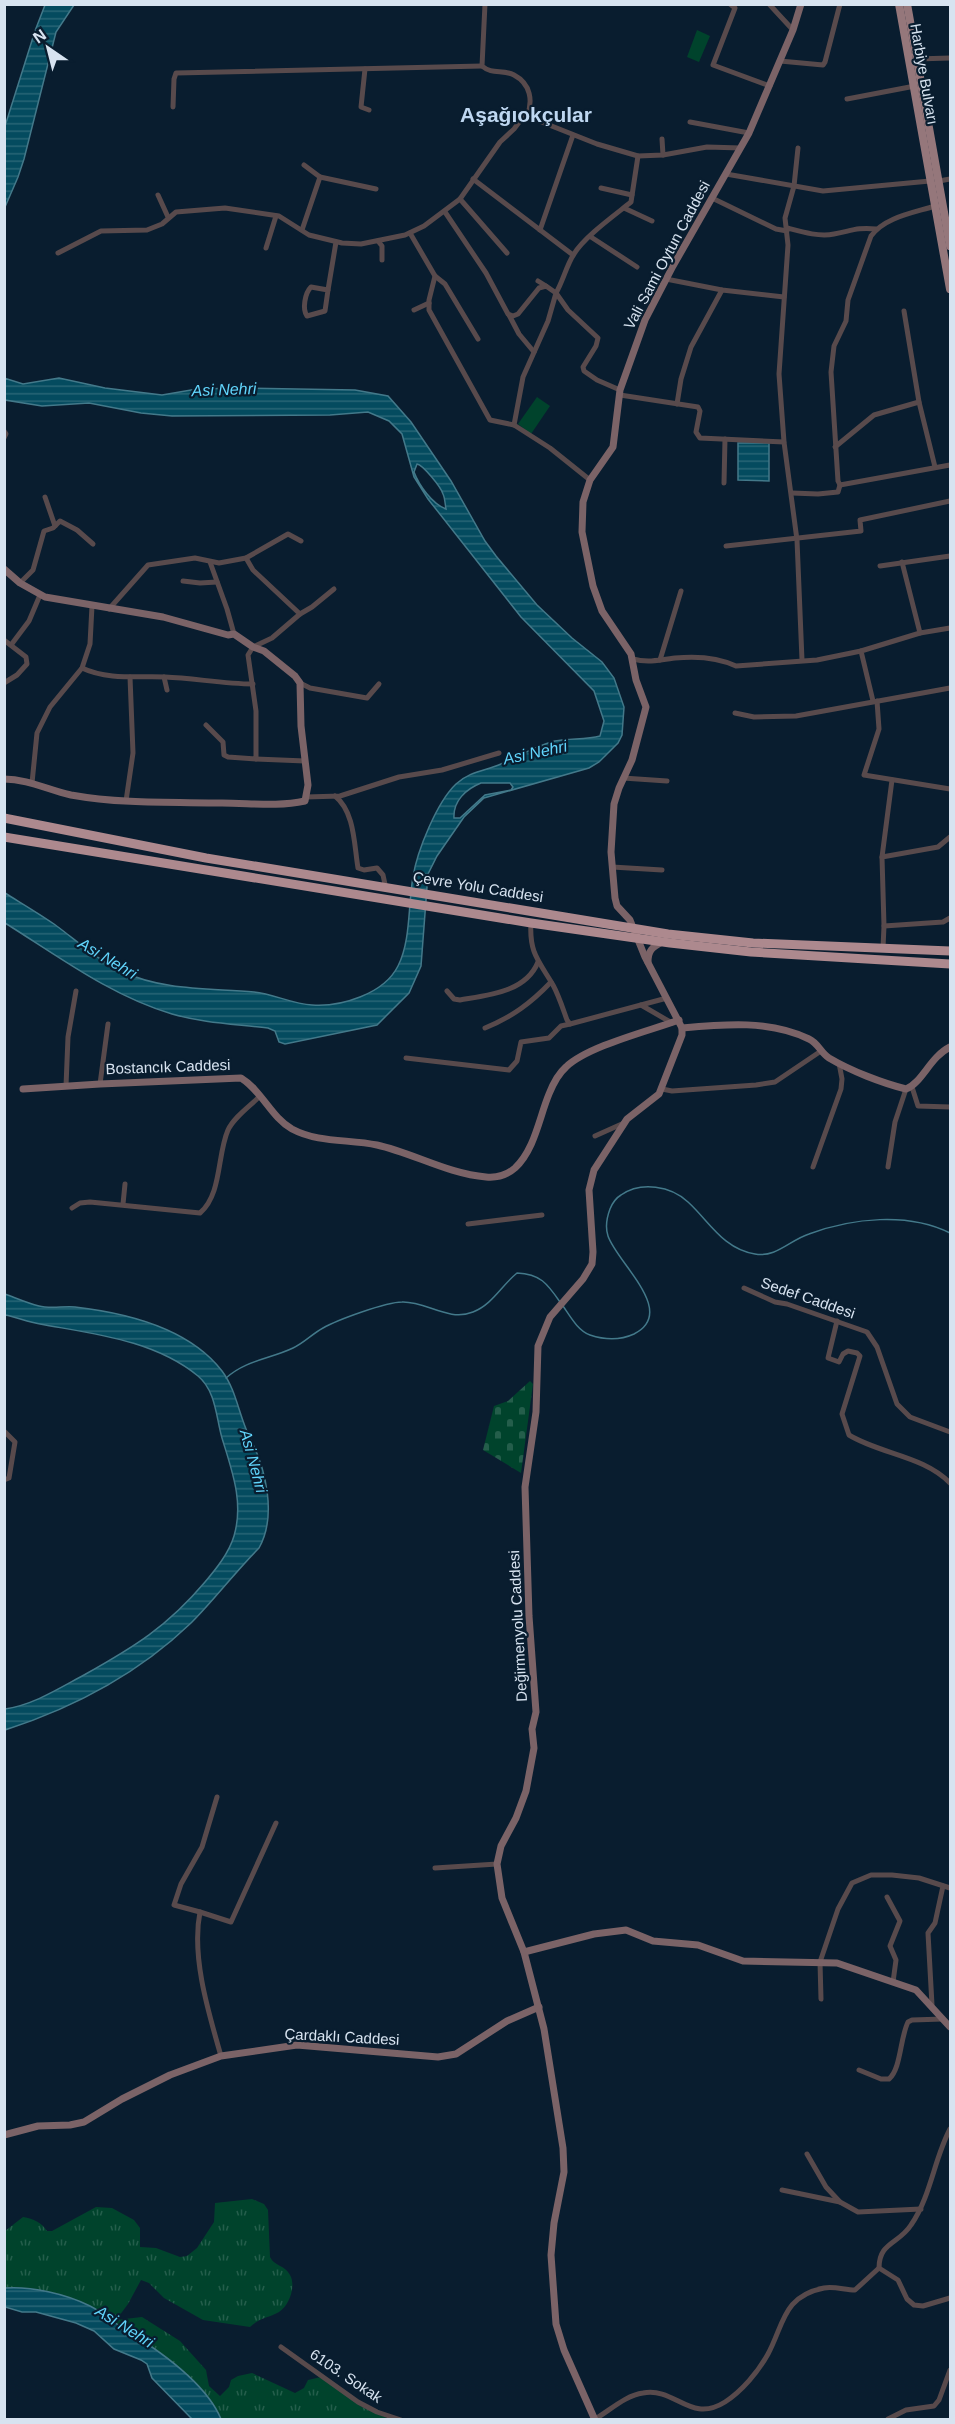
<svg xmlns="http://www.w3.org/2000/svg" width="955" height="2424" font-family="Helvetica,sans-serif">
<defs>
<pattern id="grass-tufts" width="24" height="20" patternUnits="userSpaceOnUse" patternTransform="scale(1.5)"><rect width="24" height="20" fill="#00432c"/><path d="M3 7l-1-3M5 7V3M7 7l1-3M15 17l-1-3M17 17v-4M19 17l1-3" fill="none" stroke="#245e4b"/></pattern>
<pattern id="cemetery-stones" width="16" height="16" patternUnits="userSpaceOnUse" patternTransform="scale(1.5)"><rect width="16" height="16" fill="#00432c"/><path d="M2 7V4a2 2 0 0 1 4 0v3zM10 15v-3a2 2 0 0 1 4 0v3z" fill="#245e4b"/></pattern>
<pattern id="water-rules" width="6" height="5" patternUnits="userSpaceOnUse" patternTransform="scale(1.5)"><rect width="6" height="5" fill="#044b5f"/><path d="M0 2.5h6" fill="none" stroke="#286576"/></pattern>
</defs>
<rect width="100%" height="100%" fill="#091d2f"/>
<path fill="url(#grass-tufts)" d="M 252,2199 L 264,2204 L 268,2210 L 270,2257 C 274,2266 285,2265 290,2275 C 296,2285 290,2305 279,2312 C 268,2318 259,2318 250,2327 L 203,2320 L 164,2298 L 149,2283 L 141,2280 L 128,2304 L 116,2320 L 142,2317 L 180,2341 L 206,2370 L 209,2386 L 220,2396 L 229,2387 L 231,2380 L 238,2376 L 252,2373 L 295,2393 L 304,2388 L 308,2380 L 321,2377 L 362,2407 L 389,2419 L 221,2419 C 206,2383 157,2349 124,2329 C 113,2322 102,2312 90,2306 C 66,2294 31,2286 5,2288 L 5,2231 L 23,2217 C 34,2219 41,2222 47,2231 L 52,2231 L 96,2207 L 112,2208 L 134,2220 L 140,2228 L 140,2247 L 156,2248 L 180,2257 L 187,2256 L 197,2248 L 214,2222 L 215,2203 Z"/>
<polygon fill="url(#cemetery-stones)" points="530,1381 533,1384 521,1473 483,1450 494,1406 508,1401"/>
<g fill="#00432c">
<polygon points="697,30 710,36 699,62 687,57"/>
<polygon points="537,397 550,406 531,434 518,424"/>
</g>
<g fill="url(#water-rules)" stroke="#43798a" stroke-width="1.5" fill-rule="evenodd">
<polygon points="45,5 74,5 56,32 24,159 18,177 5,207 5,126 35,31"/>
<path d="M 4,378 L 23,384 L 59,378 L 105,388 L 162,395 L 197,389 L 243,388 L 355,390 L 388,396 L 411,422 L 451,481 L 485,541 L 496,556 L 537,605 L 572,638 L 602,662 L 614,678 L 624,707 L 622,735 L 618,743 L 599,762 L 589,768 L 484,798 L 464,817 L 437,856 L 428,874 L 421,966 L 409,993 L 377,1025 L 285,1044 L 279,1042 L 275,1031 L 268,1028 C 236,1024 203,1023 172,1014 C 111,996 58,956 5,923 L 5,893 C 21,903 38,913 54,924 C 76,940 96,959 121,971 C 163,991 209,988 254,992 C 274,994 292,1004 312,1005 C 341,1007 384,994 398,966 C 411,941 408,904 413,877 C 417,851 437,802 456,784 C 470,771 485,771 501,764 C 519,756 536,746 555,741 C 570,738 586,740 600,736 L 604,721 L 594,691 L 521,617 L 428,499 L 414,477 L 402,434 L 389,421 L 368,412 L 330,415 L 172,416 L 141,413 L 89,403 L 42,406 L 5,400 ZM 417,464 C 423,465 441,487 443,494 C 445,498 445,504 446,509 C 432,504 419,485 414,472 ZM 481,783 L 510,783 L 513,787 L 511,790 L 485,795 L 460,818 L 454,818 C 453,801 466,789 481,783 Z"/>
<polygon points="738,443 769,443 769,481 738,480"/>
<path d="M 5,1294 C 16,1298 27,1303 39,1306 C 50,1309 63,1306 75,1307 C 127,1313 189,1328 222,1371 C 237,1391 239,1417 250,1438 C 266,1469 277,1516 259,1548 C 235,1572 215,1599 191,1623 C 139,1673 73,1708 5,1730 L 5,1709 C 33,1705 58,1689 84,1675 C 134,1647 167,1627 205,1582 C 216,1569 229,1553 234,1536 C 244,1502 232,1471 222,1438 C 216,1417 216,1391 198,1376 C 154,1340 94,1334 40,1324 C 28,1322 16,1317 5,1315 Z"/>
<path d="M 5,2288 C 31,2286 66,2294 90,2306 C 102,2312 113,2322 124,2329 C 157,2349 206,2383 221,2419 L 192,2419 L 152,2378 L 147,2364 L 141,2360 L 114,2349 L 94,2331 L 76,2323 L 36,2312 L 22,2312 L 5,2307 Z"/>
</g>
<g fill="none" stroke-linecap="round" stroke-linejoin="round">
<g stroke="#43798a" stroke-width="1.5">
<path d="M 563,1306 C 570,1316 578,1331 590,1335 C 605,1340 621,1340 634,1334 C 678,1312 617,1263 608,1236 C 605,1227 607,1217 610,1209 C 612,1204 616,1198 621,1195 C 641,1181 671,1186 688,1202 C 709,1221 723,1249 755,1254 C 776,1258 790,1240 809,1234 C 852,1218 908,1212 950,1233"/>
<path d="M 226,1378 C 246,1360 270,1359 293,1348 C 304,1343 312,1334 323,1328 C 337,1320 386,1302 402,1302 C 426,1301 448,1322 473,1312 C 492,1305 502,1285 517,1273 C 540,1274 547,1283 560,1302"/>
</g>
<g stroke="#584a4c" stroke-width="5">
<path d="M 485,4 L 482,66 C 492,75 503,69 514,75 C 531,84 533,101 527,117"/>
<polyline points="730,4 735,8 713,65 770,86"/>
<polyline points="769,4 793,30"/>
<polyline points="916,59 950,58"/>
<polyline points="780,61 823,65 825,62 840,4"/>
<polyline points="365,69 361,107 369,110"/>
<polyline points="847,99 915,86"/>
<polyline points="173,107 174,79 176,73 482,66"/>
<polyline points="690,122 749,133"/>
<polyline points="662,139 663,155"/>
<polyline points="798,148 794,186 785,218 788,245 779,374 784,442 797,540 802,660"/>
<polyline points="726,174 823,191 930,181"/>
<polyline points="320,177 376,189"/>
<polyline points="473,179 573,255"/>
<polyline points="939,181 950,179"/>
<polyline points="601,188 632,195"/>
<polyline points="158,195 168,217"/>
<polyline points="712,198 776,229 787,231"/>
<polyline points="460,199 507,253"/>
<path d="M 935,206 C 913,213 885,217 871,236 L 848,300 L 846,321 L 834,346 L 831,372 L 838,481 L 840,485 L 950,465"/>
<polyline points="624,208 652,221"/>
<polyline points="445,212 486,273 508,314 513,316 518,314 539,288 546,286 556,293 548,321 523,377 514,425"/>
<path d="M 787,228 C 802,232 819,237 834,234 C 851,231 857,227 876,229"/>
<polyline points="302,230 320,177 304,165"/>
<polyline points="540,230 573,135"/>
<polyline points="410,233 435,276 429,300 429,310 490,420 514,425 550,448 590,480"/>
<polyline points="591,237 637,267"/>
<polyline points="378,241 382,246 382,260"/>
<polyline points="266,248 276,216"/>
<polyline points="58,253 101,231 147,230 162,224 176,212 225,208 279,216 309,235 342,243 361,244 405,235 424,226 460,199 500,142 514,129 523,117 529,117 597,144 638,156 663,155 707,147 741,148"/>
<polyline points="435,276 445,284 478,339"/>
<polyline points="666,279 722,290 784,297"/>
<polyline points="538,281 546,286"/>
<path d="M 311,287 L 328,290 L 325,311 L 307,316 C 302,309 305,293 311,287 Z"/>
<polyline points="328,290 336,242"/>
<polyline points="414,310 429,303"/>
<polyline points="904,311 919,402 935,467"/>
<polyline points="509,315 519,334 534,352"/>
<path d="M 620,390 L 597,380 L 584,371 L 583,367 L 596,346 L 598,338 L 568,310 L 556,293 C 563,281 567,264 574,254 C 584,237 615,215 631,202 L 638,156"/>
<polyline points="620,395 698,407 700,411 696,432 700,438 784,442"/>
<polyline points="677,404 681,379 691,347 722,290"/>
<polyline points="4,431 6,434 4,438"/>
<polyline points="835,447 874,415 919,402"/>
<polyline points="724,483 725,439"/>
<polyline points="792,493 818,494 838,492 840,485"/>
<polyline points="45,497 55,526"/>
<polyline points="726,546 861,531 860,520 950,501"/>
<polyline points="210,562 227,609 234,634"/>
<polyline points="902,562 920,633"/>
<polyline points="880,566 950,556"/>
<polyline points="183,581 200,583 217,582"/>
<polyline points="20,583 33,570 44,531 53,528 60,521 77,530 93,544"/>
<polyline points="109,609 148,565 195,558 219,563 246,558 288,534 301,541"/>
<polyline points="300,614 312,607 334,589"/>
<polyline points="4,640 26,657 27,664 17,675 4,683"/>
<polyline points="11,645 29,621 40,595"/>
<path d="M 633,659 C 647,663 661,660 675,658 C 695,656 717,657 736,666 L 817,660 L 861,651"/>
<polyline points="660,660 681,591"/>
<path d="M 82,668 C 107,680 138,676 165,677 C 194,678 223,684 253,684"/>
<polyline points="164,677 167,690"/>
<polyline points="300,683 310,688 367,698 379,684"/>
<polyline points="873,701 861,651 920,633 950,628"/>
<polyline points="877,701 879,729 864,775 950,789"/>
<polyline points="735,713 754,717 796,716 950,688"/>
<polyline points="206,725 223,742 224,755 228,757 256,759 256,711 248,655 253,647 272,638 300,614 253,570 246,558"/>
<polyline points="256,759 305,761"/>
<polyline points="623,778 667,781"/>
<polyline points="32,783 37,733 50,707 82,668 90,644 92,606"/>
<path d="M 335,796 C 355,812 354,845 358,868 L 364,870 L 377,868 L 383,875 L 386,889"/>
<polyline points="306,797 340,796 399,777 442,770 499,753"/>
<polyline points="126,801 133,753 130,677"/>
<polyline points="882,857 892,780"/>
<polyline points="612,867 662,870"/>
<path d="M 531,923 C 529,953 539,961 553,985 C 559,996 563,1009 567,1020 L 570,1024 L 667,998"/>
<polyline points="884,926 943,922 950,918"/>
<polyline points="883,948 884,926 882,857 938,847 950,837"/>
<path d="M 447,991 L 454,999 L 460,1000 C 489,995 526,992 538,962"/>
<polyline points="641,1005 672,1023"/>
<path d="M 485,1028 C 512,1017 531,1003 551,982"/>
<polyline points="406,1058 509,1070 517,1061 521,1042 549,1038 561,1026 570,1024"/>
<polyline points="100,1084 108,1024"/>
<polyline points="66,1086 68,1037 76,991"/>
<polyline points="912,1087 918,1106 950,1107"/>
<polyline points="662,1089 672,1091 756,1085 775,1082 821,1051"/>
<polyline points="595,1136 624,1123"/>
<polyline points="813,1167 841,1089 842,1079 839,1063"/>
<polyline points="888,1167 895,1122 906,1089"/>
<polyline points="123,1204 125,1184"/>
<path d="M 72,1208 L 80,1203 L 90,1202 L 200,1213 C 222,1194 217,1155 228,1130 C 234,1117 250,1106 260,1096"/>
<polyline points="468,1224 542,1215"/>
<polyline points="744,1288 775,1302 787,1304 867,1332 877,1347 897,1404 910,1417 950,1432"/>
<path d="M 837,1321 L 828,1358 L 839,1362 L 843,1354 L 848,1351 L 857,1353 L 860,1356 L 842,1414 L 849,1435 C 880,1454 924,1456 950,1483"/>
<polyline points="4,1431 15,1442 9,1478 4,1480"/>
<path d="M 217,1797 L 202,1847 L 181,1884 L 174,1905 L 200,1912 C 191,1957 209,2014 221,2056"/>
<polyline points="435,1868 497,1864"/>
<polyline points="887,1897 900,1921 890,1946 896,1960 893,1982"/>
<polyline points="200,1912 231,1922 276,1823"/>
<polyline points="821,1999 820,1962 838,1909 852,1883 871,1875 892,1875 919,1878 950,1888"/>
<polyline points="932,2005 928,1933 935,1923 943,1886"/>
<path d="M 859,2070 L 881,2079 L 889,2079 C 901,2069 900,2038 908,2022 L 912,2020 L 943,2019"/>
<polyline points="807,2154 826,2187 840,2202"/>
<polyline points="782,2190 840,2202 858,2212 921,2209"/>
<polyline points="879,2268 898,2280 907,2299 914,2305 923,2306 950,2298"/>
<polyline points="281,2347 358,2402 377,2412 401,2420"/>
<path d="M 595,2419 C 609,2411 626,2395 643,2393 C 676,2387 690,2424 725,2402 C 742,2391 758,2372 768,2354 C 784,2324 783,2296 824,2288 C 834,2286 845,2290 855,2290 L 879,2268 C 879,2242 899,2244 911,2225 C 931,2196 934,2159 950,2129"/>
<polyline points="888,2419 906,2410 934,2406 939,2400 950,2370"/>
</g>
<g stroke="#7b6367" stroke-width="7">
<path d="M 4,569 L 20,583 L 45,597 L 163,617 L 228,635 L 234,634 L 253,647 L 264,651 L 295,676 L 300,683 L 301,726 L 308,785 L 305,801 C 277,807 251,803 222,803 C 172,802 121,804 71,795 C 48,790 28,779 4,779"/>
<path d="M 648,962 C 648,951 652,947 662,942"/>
<path d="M 682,1028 C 725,1024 770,1020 809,1039 C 818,1043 821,1053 829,1058 C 851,1071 882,1083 906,1089 C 922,1083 930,1057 950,1047"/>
<path d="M 23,1089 L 100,1084 L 241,1078 C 262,1091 271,1117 292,1129 C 318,1143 349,1139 377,1145 C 413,1153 448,1174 486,1177 C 497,1178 506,1176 515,1168 C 535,1149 539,1118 549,1094 C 553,1084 558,1074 566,1067 C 588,1046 649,1031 679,1020"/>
<polyline points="524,1952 594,1934 626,1930 653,1941 698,1945 743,1961 837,1963 916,1990 950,2027"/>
<polyline points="4,2135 38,2126 70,2125 84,2122 122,2099 170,2075 221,2056 297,2045 438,2057 456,2054 507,2021 539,2007"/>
<polyline points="595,2420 564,2350 556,2324 551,2255 554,2223 564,2172 563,2148 544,2029 524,1952 502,1898 497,1864 501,1846 516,1818 526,1791 534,1748 532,1729 536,1712 529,1616 525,1487 536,1412 538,1346 550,1317 583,1279 592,1264 593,1252 589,1190 594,1170 627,1119 659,1094 682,1035 682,1028 645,957 630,920 617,906 615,898 611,852 614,804 619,788 632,760 646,707 636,680 631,654 602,611 593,586 582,532 583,502 590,480 613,447 620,390 645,320 673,266 749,133 793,30 801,4"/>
</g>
<g stroke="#95777b" stroke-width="8">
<polyline points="899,4 950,289"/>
<polyline points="907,4 950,246"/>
</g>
<g stroke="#ad898e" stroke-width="9">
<polyline points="4,818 206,858 668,934 753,943 950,951"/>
<polyline points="4,837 531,923 670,943 751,952 950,964"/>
</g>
</g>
<g text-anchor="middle" stroke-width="4.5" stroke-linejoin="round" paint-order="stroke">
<g font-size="15" fill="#d7e3f0" stroke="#091d2f">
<text transform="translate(924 74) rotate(80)" y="5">Harbiye Bulvarı</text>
<text transform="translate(667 255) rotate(-62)" y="5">Vali Sami Oytun Caddesi</text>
<text transform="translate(478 887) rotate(9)" y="5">Çevre Yolu Caddesi</text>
<text transform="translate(168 1067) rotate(-2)" y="5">Bostancık Caddesi</text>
<text transform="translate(808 1298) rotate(19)" y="5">Sedef Caddesi</text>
<text transform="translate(518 1626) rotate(-93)" y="5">Değirmenyolu Caddesi</text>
<text transform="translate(342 2037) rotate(3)" y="5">Çardaklı Caddesi</text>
<text transform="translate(346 2376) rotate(34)" y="5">6103. Sokak</text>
</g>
<g font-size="16" font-style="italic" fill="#61d5fc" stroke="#091d2f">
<text transform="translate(224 389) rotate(-2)" y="6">Asi Nehri</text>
<text transform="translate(535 752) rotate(-12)" y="6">Asi Nehri</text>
<text transform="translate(108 958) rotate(31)" y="6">Asi Nehri</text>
<text transform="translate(254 1461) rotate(75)" y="6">Asi Nehri</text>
<text transform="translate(125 2326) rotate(32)" y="6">Asi Nehri</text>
</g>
<g font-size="21" font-weight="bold" fill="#bed7f1" stroke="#091d2f">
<text x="526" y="122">Aşağıokçular</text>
</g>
</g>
<rect width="955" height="2424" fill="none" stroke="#d7e3f0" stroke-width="12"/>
<g transform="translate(48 48) rotate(325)" stroke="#091d2f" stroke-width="4.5" paint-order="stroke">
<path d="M0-4.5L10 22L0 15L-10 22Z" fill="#d7e3f0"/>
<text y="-9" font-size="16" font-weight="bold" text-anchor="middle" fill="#d7e3f0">N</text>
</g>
</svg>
